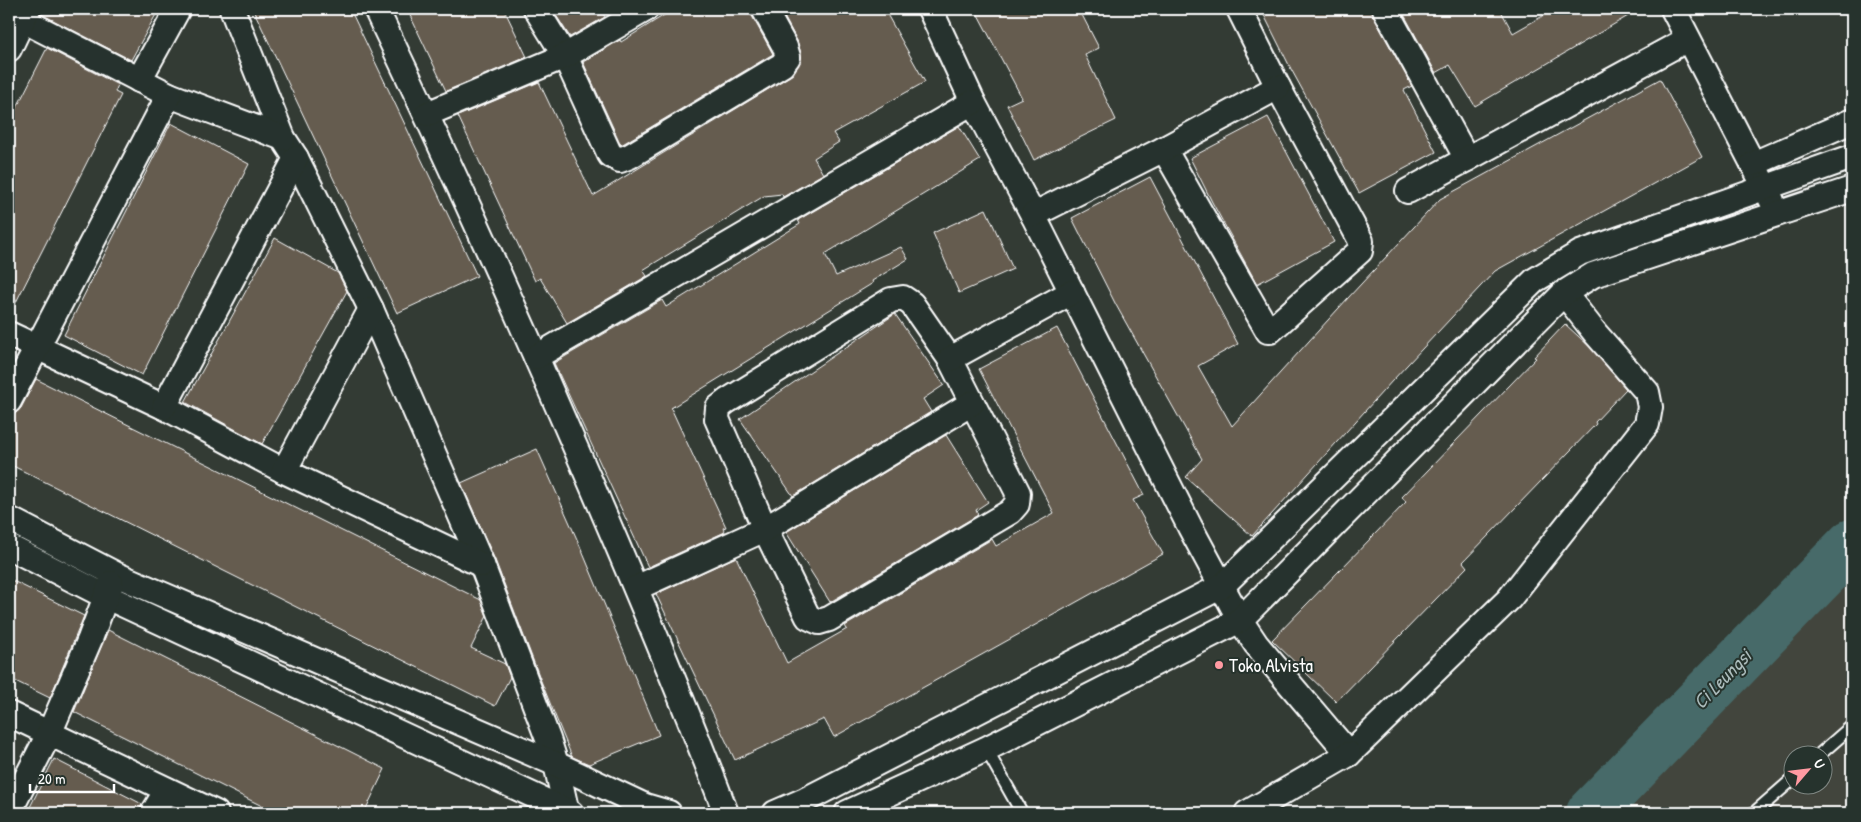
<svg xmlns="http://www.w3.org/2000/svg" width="1861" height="822" font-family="'Patrick Hand',sans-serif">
<rect width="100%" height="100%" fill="#333b34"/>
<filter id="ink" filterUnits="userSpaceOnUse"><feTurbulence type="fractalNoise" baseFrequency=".02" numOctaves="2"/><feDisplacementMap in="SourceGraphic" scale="10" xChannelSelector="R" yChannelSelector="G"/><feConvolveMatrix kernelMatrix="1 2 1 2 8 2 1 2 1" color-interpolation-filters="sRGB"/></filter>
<g filter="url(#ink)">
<path fill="#42453c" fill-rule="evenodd" d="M 1852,544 L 1852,813 L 1591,813 L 1848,549 ZM 1794,754 L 1824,754 L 1824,784 L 1794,784 Z"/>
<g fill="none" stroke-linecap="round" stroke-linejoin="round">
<polyline stroke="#466a69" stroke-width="50" points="1591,813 1852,544"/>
</g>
<g fill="#655c50" stroke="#fff">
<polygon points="42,9 159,9 131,60 41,14"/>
<polygon points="253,9 350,9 477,276 397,313"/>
<polygon points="407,9 504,9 527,57 446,91"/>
<polygon points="552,9 600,9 605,17 570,37"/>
<polygon points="674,9 750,9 752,16 773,54 621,145 583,62 620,40 621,42"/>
<polygon points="780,9 884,9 925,82 833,133 839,142 814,158 823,174 783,197 782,194 764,196 643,270 647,276 567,323 540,278 535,281 458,116 539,82 593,196 793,74 801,60 801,53 797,41"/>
<polygon points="975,9 1079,9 1099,48 1085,55 1116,120 1034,160 1007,105 1022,98"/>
<polygon points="1261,9 1371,9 1373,16 1412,86 1404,90 1436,152 1359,193 1291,69"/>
<polygon points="1401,9 1500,9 1513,33 1555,9 1640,9 1475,106 1450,65 1436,73"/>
<polygon points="47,48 118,85 115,92 121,95 9,316 9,123"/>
<polygon points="1660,79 1702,157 1495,271 1393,380 1252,536 1186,477 1202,459 1116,305 1072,218 1150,177 1238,344 1198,366 1232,426 1348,298 1440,199"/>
<polygon points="1268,117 1334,242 1257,284 1212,202 1190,158"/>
<polygon points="171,123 249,164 142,375 64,335"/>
<polygon points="959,126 980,160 825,254 836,276 901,247 908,259 872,281 873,283 671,408 726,527 723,528 725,532 648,567 554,363 662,300 666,307 800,224 798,220"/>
<polygon points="986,209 1013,269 959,293 933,233"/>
<polygon points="275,238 338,273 347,291 262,444 185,402"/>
<polygon points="895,314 944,385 923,399 931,412 793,496 740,419"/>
<polygon points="1565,324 1590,347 1626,389 1595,422 1596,424 1463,562 1467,567 1336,702 1272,640 1406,502 1402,497 1536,358 1534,357"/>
<polygon points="1057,328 1144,495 1133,500 1163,554 834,737 824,719 735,760 656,594 736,557 787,663 847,629 845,626 992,539 996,546 1054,513 979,369"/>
<polygon points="36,379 481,600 487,616 471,648 505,664 510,677 495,706 9,464 9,415 16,413 21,408"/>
<polygon points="946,435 988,502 976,510 978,515 830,602 786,532"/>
<polygon points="537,449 580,546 659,735 589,764 572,757 541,681 495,560 461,483"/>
<polygon points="9,579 84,616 50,698 9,678"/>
<polygon points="108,630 385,769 364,813 276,813 74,712"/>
<polygon points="54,759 142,804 139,813 27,813"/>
</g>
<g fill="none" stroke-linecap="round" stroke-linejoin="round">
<g stroke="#fff" stroke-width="15">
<g id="lane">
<polyline points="986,749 1022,813"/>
<polyline points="1820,754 1852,726"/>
<polyline points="1754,813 1794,778"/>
</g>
</g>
<g stroke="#fff" stroke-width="28">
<g id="street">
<polyline points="232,9 283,138 296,158 371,309 482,565 548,739 556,764 567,813"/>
<path d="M 376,9 C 447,157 515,307 580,458 C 631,576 681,694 726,813"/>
<polyline points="536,9 565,56 610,155 620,160 630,156 782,65 788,57 785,47 764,9"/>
<polyline points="930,9 973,102 1033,215 1190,527 1240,620 1256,644 1349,754 1509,599 1647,424 1650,407 1647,392 1596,334 1564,293"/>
<polyline points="1385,9 1467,159"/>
<polyline points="1673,9 1772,201"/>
<polyline points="9,16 23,20 169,95 283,138"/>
<polyline points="9,49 28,9"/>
<polyline points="139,80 178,9"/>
<polyline points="427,114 565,56 646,9"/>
<polyline points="1164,149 1268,331 1270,331 1360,251 1361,241 1278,87 1239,9"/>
<polyline points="1753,164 1852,121"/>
<polyline points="1408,191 1688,39"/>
<polyline points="1033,215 1164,149 1278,87"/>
<polygon points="903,298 912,304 950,359 1018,493 1017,504 1010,512 829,619 819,622 808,617 765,529 717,419 718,408 727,401 891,300"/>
<polyline points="9,334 164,407 284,471 482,565"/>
<polyline points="536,357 973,102"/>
<polyline points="950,359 1072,292"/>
<polyline points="9,401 169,95"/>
<polyline points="164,407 296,158"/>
<polyline points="284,471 371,309"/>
<polyline points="9,519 115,574 556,764 645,806 669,813"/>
<polyline points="9,547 105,596 571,813"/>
<polyline points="636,588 765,529 972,403"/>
<polyline points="9,714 216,813"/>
<polyline points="9,812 49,734 90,639 111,583"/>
<polyline points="153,813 167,790"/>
<polyline points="775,813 805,800 1222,586 1535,280 1580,253 1852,157"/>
<polyline points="847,813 986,749 1240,620 1564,293 1593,275 1852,189"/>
<polyline points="1247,813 1349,754"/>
</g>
</g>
<use href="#lane" stroke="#26332d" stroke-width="11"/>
<use href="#street" stroke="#26332d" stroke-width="24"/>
</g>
</g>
<circle fill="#ff9aa2" stroke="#26332d" stroke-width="2" cx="1219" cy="665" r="5"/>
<g text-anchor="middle" stroke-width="4" stroke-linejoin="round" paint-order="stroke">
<g font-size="19" fill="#fff" stroke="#26332d" text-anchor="start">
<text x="1229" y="672">Toko Alvista</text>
</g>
<g font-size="20" font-style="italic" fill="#acbcbc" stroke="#26332d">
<text transform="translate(1722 679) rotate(-46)" y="7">Ci Leungsi</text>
</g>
</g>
<rect width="1861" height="822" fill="none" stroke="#26332d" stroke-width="30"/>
<rect x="15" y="15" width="1831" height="792" fill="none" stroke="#fff" stroke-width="2" filter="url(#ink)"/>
<g transform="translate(1808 770) rotate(62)"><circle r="24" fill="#26332d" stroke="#7d8581"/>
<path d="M0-4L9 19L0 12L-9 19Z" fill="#ff9aa2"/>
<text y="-8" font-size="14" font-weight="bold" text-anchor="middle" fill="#ffffff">U</text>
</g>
<path d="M30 784v8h84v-8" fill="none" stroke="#ffffff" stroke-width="2.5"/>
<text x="38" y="784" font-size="15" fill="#ffffff" stroke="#26332d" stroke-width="4" paint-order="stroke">20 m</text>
</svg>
